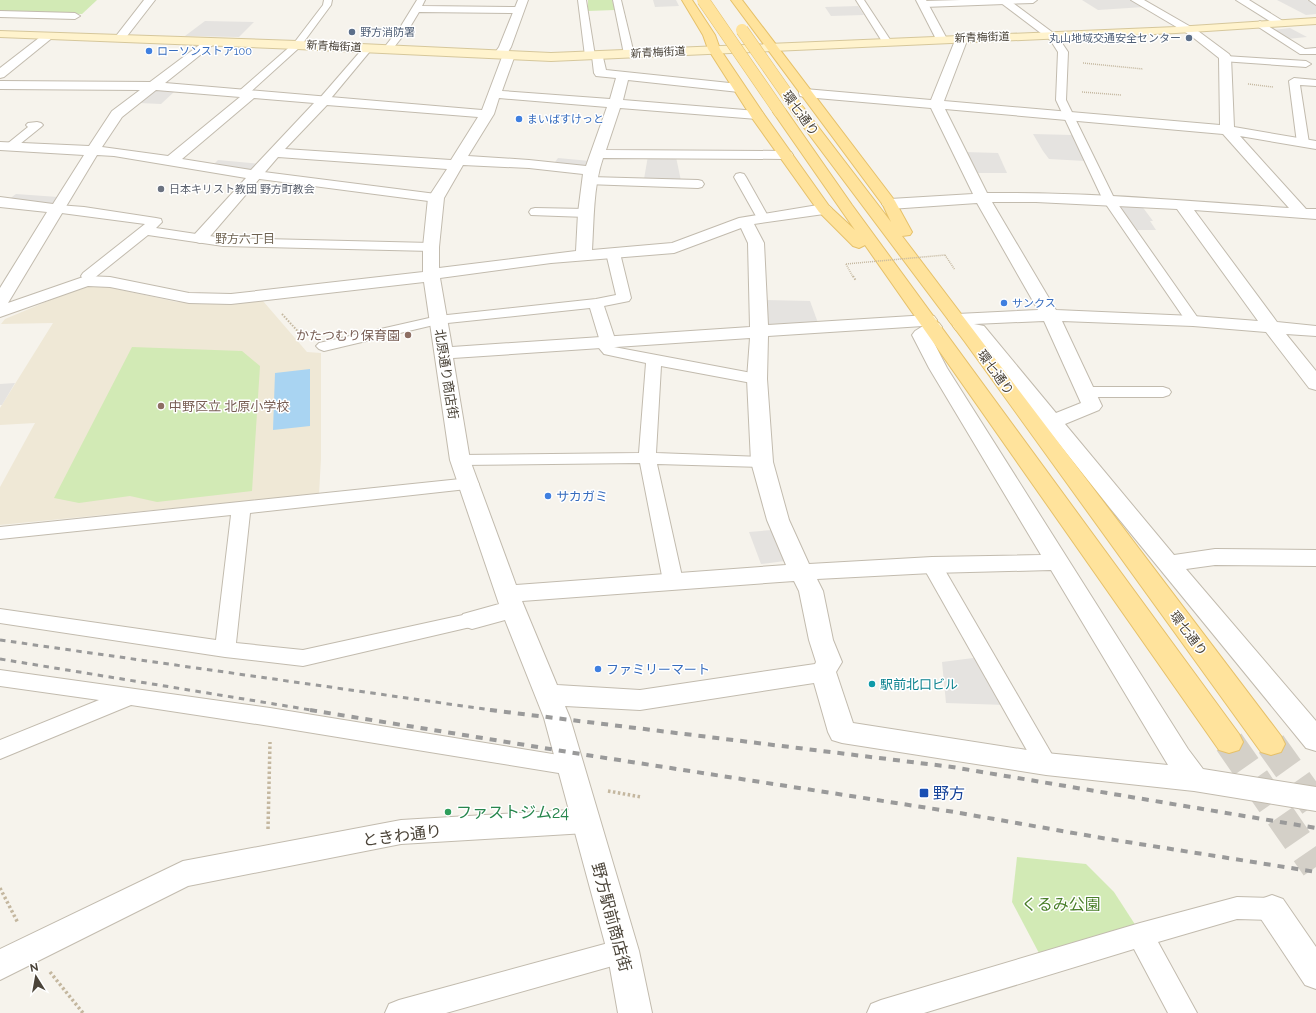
<svg xmlns="http://www.w3.org/2000/svg" width="1316" height="1013" font-family="Raleway,'Noto Sans JP',sans-serif">
<rect width="100%" height="100%" fill="#f6f3ec"/>
<polygon fill="#efe8d6" points="98,285 177,302 221,304 263,301 307,352 321,353 321,459 319,494 0,525 0,487 35,423 0,425 0,408 53,323 1,324 5,319 84,286"/>
<g fill="#d2eab5">
<polygon points="0,0 97,0 82,14 0,12"/>
<polygon points="588,0 612,0 615,10 588,11"/>
<polygon points="132,347 242,351 260,366 252,491 157,502 130,496 79,503 54,498"/>
<polygon points="1017,857 1086,864 1114,892 1136,926 1040,955 1012,902"/>
</g>
<g fill="#e5e3e0">
<polygon points="653,0 676,0 679,6 655,7"/>
<polygon points="1082,0 1133,0 1144,7 1098,10"/>
<polygon points="1277,0 1307,0 1316,5 1316,14 1306,15"/>
<polygon points="858,6 864,15 831,16 825,7"/>
<polygon points="205,21 254,22 239,37 185,36"/>
<polygon points="1290,28 1307,37 1287,39 1273,30"/>
<polygon points="156,89 175,91 161,104 139,103"/>
<polygon points="1033,134 1072,135 1085,161 1049,159 1043,151"/>
<polygon points="965,152 998,153 1007,173 976,173"/>
<polygon points="648,156 676,157 681,181 644,179"/>
<polygon points="558,158 590,161 587,169 553,165"/>
<polygon points="218,160 260,164 253,172 213,165"/>
<polygon points="16,194 58,197 52,206 8,200"/>
<polygon points="1117,203 1141,205 1153,221 1150,221 1156,230 1136,230"/>
<polygon points="765,300 810,301 818,323 768,324"/>
<polygon points="15,383 2,405 0,405 0,384"/>
<polygon points="772,530 785,561 761,564 749,532"/>
<polygon points="981,657 1005,705 946,703 942,662"/>
</g>
<polygon fill="#a9d4f2" points="310,369 310,426 273,430 275,373"/>
<g fill="none" stroke-linecap="round" stroke-linejoin="round">
<g stroke="#d4d0c8" stroke-width="30" stroke-dasharray="30 15" stroke-linecap="butt">
<polyline points="1229,742 1316,867"/>
<polyline points="1271,744 1316,807"/>
</g>
<g stroke="#c2bbae" stroke-width="2">
<g id="service">
<polygon points="324,0 332,0 331,5 300,47 246,96 238,96 237,94 238,92 294,43 323,5"/>
<polygon points="417,0 425,0 422,6 519,7 523,10 519,13 419,12 410,27 391,51 385,51 383,49 401,26"/>
<polygon points="578,0 586,0 595,56 590,59 585,56"/>
<polygon points="613,0 621,0 634,54 632,56 626,56 624,54"/>
<polygon points="856,0 864,0 891,41 889,43 883,43"/>
<polygon points="961,0 1037,0 1033,3 924,7 920,4 924,1"/>
<polygon points="1309,0 1316,0 1316,5"/>
<polygon points="0,11 75,13 80,16 75,19 0,17"/>
<polygon points="1260,21 1305,49 1316,48 1316,54 1300,54 1257,26 1255,24"/>
<polygon points="1050,32 1058,37 1068,52 1066,100 1115,200 1200,321 1198,324 1193,325 1188,324 1103,200 1056,100 1058,52 1051,41 1045,35"/>
<polygon points="368,45 373,48 371,50 327,103 319,103 318,101 319,99 365,46"/>
<polygon points="1225,56 1306,61 1311,64 1306,67 1222,61 1220,59 1222,57"/>
<polygon points="1294,78 1316,80 1316,86 1300,85 1309,143 1307,145 1299,145 1297,143 1289,81"/>
<polygon points="37,122 41,123 43,125 41,127 15,148 7,148 5,146 7,144 28,127 26,125 28,123"/>
<polygon points="256,171 436,194 440,195 442,198 440,201 436,202 252,178 250,175 252,172"/>
<polygon points="740,173 744,174 746,177 769,218 768,221 758,221 757,218 734,177 736,174"/>
<polygon points="590,177 698,180 702,181 704,184 702,187 698,188 586,184 584,181 586,178"/>
<polygon points="58,205 84,207 156,218 161,219 162,222 156,228 223,238 431,243 436,244 438,247 436,250 431,251 223,246 148,235 93,279 88,280 83,279 81,276 83,273 145,224 54,212 52,209 54,206"/>
<polygon points="535,208 586,209 590,210 592,213 590,216 586,217 531,215 529,212 531,209"/>
<polygon points="613,249 618,250 620,253 631,298 629,301 604,306 616,342 612,345 614,347 757,374 763,376 765,379 763,382 757,384 661,366 656,453 762,457 768,458 771,462 768,466 762,467 657,464 683,581 680,586 673,588 666,586 663,581 640,463 460,465 454,464 451,460 454,456 460,455 639,453 646,363 604,354 594,342 599,338 590,308 438,324 324,351 319,349 316,346 319,343 438,316 596,299 616,295 606,253 608,250"/>
<polygon points="1086,387 1163,387 1169,389 1171,392 1169,395 1163,397 1086,397 1080,395 1078,392 1080,389"/>
<polygon points="470,478 476,480 479,484 476,488 250,513 236,643 303,650 472,613 479,615 482,620 479,625 303,666 225,657 0,623 0,609 216,640 231,515 0,539 0,527"/>
<polygon points="932,559 939,560 1054,758 1057,764 1054,770 1046,773 1038,770 922,565 925,560"/>
<polygon points="0,670 270,708 571,757 579,759 582,766 579,773 571,775 270,726 131,705 0,759 0,740 99,700 0,686"/>
<polygon points="1237,897 1272,898 1281,901 1285,909 1281,917 1272,920 1237,919 1158,942 1197,1013 1168,1013 1134,949 924,1013 867,1013 871,1004 881,1000 1140,923"/>
<polygon points="623,939 632,942 636,951 632,960 623,963 446,1013 385,1013 389,1004 399,1000"/>
</g>
</g>
<g stroke="#c2bbae" stroke-width="2">
<polygon id="pedestrian" points="586,809 596,812 600,821 596,830 586,833 401,844 188,886 0,980 0,949 183,861 401,820"/>
</g>
<g stroke="#c2bbae" stroke-width="2">
<g id="minor">
<polygon points="144,0 155,0 124,40 116,40 114,38 116,36"/>
<path d="M 518,0 L 528,0 L 511,47 L 508,52 L 513,52 L 515,55 L 502,91 L 610,99 L 616,78 L 596,76 L 594,73 L 592,56 L 594,53 L 602,53 L 606,70 L 739,84 L 743,85 L 745,88 L 743,91 L 739,92 L 628,80 L 623,100 L 757,111 L 762,112 L 764,115 L 762,118 L 757,119 L 620,108 L 606,150 L 786,151 L 791,152 L 793,155 L 791,158 L 786,159 L 603,158 C 593,187 594,220 592,250 L 672,243 L 739,218 L 824,204 L 829,206 L 832,209 L 829,212 L 824,214 L 754,224 L 764,243 L 768,325 L 928,315 L 934,316 L 937,320 L 935,322 L 939,323 L 942,327 L 931,337 L 947,368 L 1188,749 L 1203,769 L 1316,787 L 1316,811 L 1194,791 L 1046,775 L 842,743 L 832,740 L 828,732 L 814,683 L 640,710 L 565,706 L 570,718 L 639,951 L 652,1013 L 618,1013 L 607,951 L 544,718 L 505,620 L 472,629 L 463,626 L 460,620 L 463,614 L 499,604 L 450,460 L 424,282 L 231,304 L 189,303 L 110,287 L 88,286 L 0,317 L 0,288 L 47,212 L 0,207 L 0,197 L 53,204 L 84,155 L 0,150 L 0,142 L 89,146 L 112,111 L 140,90 L 0,89 L 0,81 L 150,82 L 206,40 L 214,40 L 216,42 L 214,44 L 165,83 L 482,110 L 502,57 L 496,57 L 494,54 L 499,47 ZM 156,90 L 240,97 L 168,156 L 102,147 L 122,117 ZM 254,98 L 314,103 L 251,170 L 182,159 ZM 499,98 L 607,107 L 586,166 L 529,160 L 468,156 L 494,114 ZM 327,105 L 478,117 L 451,160 L 285,149 ZM 97,155 L 114,156 L 246,178 L 194,235 L 192,238 L 194,241 L 200,243 L 206,241 L 278,157 L 447,169 L 428,198 L 423,247 L 423,272 L 231,294 L 189,293 L 110,277 L 86,276 L 8,303 ZM 463,165 L 529,168 L 583,174 L 578,213 L 576,251 L 439,268 L 439,247 L 444,198 ZM 741,228 L 748,243 L 750,327 L 452,347 L 440,278 L 551,263 L 674,253 ZM 923,326 L 915,331 L 912,335 L 929,368 L 1041,555 L 932,557 L 809,564 L 789,520 L 773,462 L 767,379 L 768,336 ZM 750,338 L 747,379 L 751,462 L 767,520 L 786,565 L 516,585 L 470,460 L 453,358 ZM 1051,570 L 1168,765 L 1046,753 L 853,723 L 836,672 L 842,662 L 833,640 L 823,591 L 817,579 L 932,573 ZM 794,581 L 799,591 L 809,640 L 816,662 L 815,664 L 640,690 L 557,685 L 522,601 Z"/>
<polygon points="916,0 926,0 947,39 945,41 937,41"/>
<polygon points="997,0 1009,0 1056,35 1054,37 1046,37"/>
<path d="M 1131,0 L 1144,0 L 1198,31 L 1229,54 L 1231,57 L 1234,127 L 1316,141 L 1316,149 L 1240,136 L 1306,209 L 1316,209 L 1316,219 L 1194,210 L 1277,322 L 1316,326 L 1316,336 L 1286,334 L 1316,371 L 1316,390 L 1309,388 L 1266,332 L 1193,326 L 1062,321 L 1102,406 L 1099,410 L 1065,424 L 1174,555 L 1215,549 L 1316,550 L 1316,566 L 1215,565 L 1186,569 L 1316,721 L 1316,751 L 1306,748 L 1110,508 L 972,334 L 956,330 L 953,326 L 955,324 L 951,323 L 948,319 L 951,315 L 957,314 L 1038,310 L 977,203 L 890,209 L 885,207 L 882,204 L 885,201 L 890,199 L 973,194 L 931,108 L 805,97 L 800,96 L 799,93 L 800,90 L 805,89 L 931,100 L 956,38 L 958,36 L 966,36 L 968,38 L 944,101 L 1220,125 L 1219,58 L 1190,35 ZM 945,109 L 1223,134 L 1289,208 C 1188,201 1088,192 987,193 ZM 992,202 L 1036,202 L 1177,209 L 1258,321 L 1193,316 L 1056,310 ZM 1044,321 L 1081,403 L 1056,413 L 984,326 L 974,324 Z"/>
<polygon points="1236,0 1249,0 1286,23 1284,25 1276,25"/>
<polygon points="48,33 52,34 54,36 52,38 4,77 0,78 0,68 44,34"/>
<polygon points="1272,895 1283,899 1316,947 1316,989 1305,985 1261,919 1257,909 1261,899"/>
</g>
</g>
<g stroke="#d6c79b" stroke-width="2">
<polygon id="secondary" points="1316,18 1316,24 1176,33 551,61 297,49 0,37 0,31 297,41 551,53 1176,27"/>
</g>
<g stroke="#e6c16a" stroke-width="2">
<g id="primary">
<polygon points="682,0 692,0 715,35 720,49 763,113 829,206 855,230 773,112 775,109 785,109 852,205 1239,734 1243,742 1239,750 1229,753 1219,750 865,245 859,248 853,246 819,212 752,118 708,49 703,35"/>
<polygon points="731,0 742,0 895,201 912,232 910,235 902,236 1281,736 1285,744 1281,752 1271,755 1261,752 965,342 793,113 791,110 793,107 803,107 891,222 883,205"/>
</g>
</g>
<g stroke="#c4b79f" stroke-width="1.5" stroke-dasharray="1 1" stroke-linecap="butt">
<polyline points="1083,63 1143,69"/>
<polyline points="1248,84 1273,87"/>
<polyline points="1082,92 1121,95"/>
<polyline points="945,255 955,270"/>
<polyline points="846,264 853,277"/>
</g>
<g stroke="#c4b79f" stroke-width="2" stroke-dasharray="1.5 1.5" stroke-linecap="butt">
<polyline points="853,276 856,281"/>
<polyline points="282,314 303,337"/>
</g>
<g stroke="#c4b79f" stroke-width="3.5" stroke-dasharray="2.5 2.5" stroke-linecap="butt">
<polyline points="608,791 641,797"/>
<polyline points="268,829 270,742"/>
<polyline points="0,888 18,923"/>
<polyline points="50,972 83,1013"/>
</g>
<use href="#service" fill="#fff" fill-rule="evenodd"/>
<use href="#pedestrian" fill="#fff" fill-rule="evenodd"/>
<use href="#minor" fill="#fff" fill-rule="evenodd"/>
<use href="#secondary" fill="#fff3cd" fill-rule="evenodd"/>
<use href="#primary" fill="#ffe39c" fill-rule="evenodd"/>
<g stroke="#9a9a9a" stroke-width="3" stroke-dasharray="5.5 5.5" stroke-linecap="butt">
<polyline points="0,640 498,711"/>
<polyline points="0,659 317,711"/>
</g>
<g stroke="#9a9a9a" stroke-width="4" stroke-dasharray="7 7" stroke-linecap="butt">
<polyline points="310,710 593,756 954,812 1102,838 1316,872"/>
<polyline points="490,710 952,767 1316,828"/>
</g>
<g stroke="#e6c16a" stroke-width="13" stroke-linecap="butt">
<g id="primary-bridge">
<polyline points="703,0 780,112"/>
<polyline points="742,30 798,110"/>
</g>
</g>
<polyline stroke="#c4b79f" stroke-width="1.5" stroke-dasharray="1 1" stroke-linecap="butt" points="846,264 945,255"/>
<use href="#primary-bridge" stroke="#ffe39c" stroke-width="12"/>
</g>
<g fill="#5c6f8a" stroke="#fff" stroke-width="1.5">
<circle cx="352" cy="32" r="4"/>
<circle cx="1189" cy="38" r="4"/>
</g>
<g fill="#3f7fe0" stroke="#fff" stroke-width="1.5">
<circle cx="149" cy="51" r="4"/>
<circle cx="519" cy="119" r="4"/>
<circle cx="1004" cy="303" r="4"/>
<circle cx="548" cy="496" r="4"/>
<circle cx="598" cy="669" r="4"/>
</g>
<circle fill="#6b7280" stroke="#fff" stroke-width="1.5" cx="161" cy="189" r="4"/>
<g fill="#8d6e63" stroke="#fff" stroke-width="1.5">
<circle cx="408" cy="335" r="4"/>
<circle cx="161" cy="406" r="4"/>
</g>
<circle fill="#0f9aa8" stroke="#fff" stroke-width="1.5" cx="872" cy="684" r="4"/>
<rect fill="#1a4fb4" stroke="#fff" stroke-width="1.5" x="919" y="788" width="10" height="10" rx="2"/>
<circle fill="#2e9e5b" stroke="#fff" stroke-width="1.5" cx="448" cy="812" r="4"/>
<g text-anchor="middle" stroke-width="3" stroke-linejoin="round" paint-order="stroke">
<g font-size="11" fill="#4e5e75" stroke="#fff" text-anchor="start">
<text x="360" y="36">野方消防署</text>
<text x="1181" y="42" text-anchor="end">丸山地域交通安全センター</text>
</g>
<g font-size="11" fill="#4b4439" stroke="#fff">
<text transform="translate(982 37) rotate(-2)" y="4">新青梅街道</text>
<text transform="translate(334 46) rotate(3)" y="4">新青梅街道</text>
<text transform="translate(658 52) rotate(-3)" y="4">新青梅街道</text>
</g>
<g font-size="11" fill="#366cbe" stroke="#fff" text-anchor="start">
<text x="157" y="55">ローソンストア100</text>
<text x="527" y="123">まいばすけっと</text>
<text x="1012" y="307">サンクス</text>
</g>
<g font-size="11" fill="#5b616d" stroke="#fff" text-anchor="start">
<text x="169" y="193">日本キリスト教団 野方町教会</text>
</g>
<g font-size="12" fill="#6e6250" stroke="#fff">
<text x="245" y="243">野方六丁目</text>
</g>
<g font-size="13" fill="#4b4439" stroke="#fff">
<text transform="translate(801 113) rotate(54)" y="5">環七通り</text>
<text transform="translate(996 372) rotate(54)" y="5">環七通り</text>
<text transform="translate(447 374) rotate(81)" y="5">北原通り商店街</text>
<text transform="translate(1189 633) rotate(53)" y="5">環七通り</text>
</g>
<g font-size="13" fill="#785e54" stroke="#fff" text-anchor="end">
<text x="400" y="340">かたつむり保育園</text>
<text x="169" y="411" text-anchor="start">中野区立 北原小学校</text>
</g>
<g font-size="13" fill="#366cbe" stroke="#fff" text-anchor="start">
<text x="556" y="501">サカガミ</text>
<text x="606" y="674">ファミリーマート</text>
</g>
<g font-size="13" fill="#0d838f" stroke="#fff" text-anchor="start">
<text x="880" y="689">駅前北口ビル</text>
</g>
<g font-size="16" fill="#164399" stroke="#fff" text-anchor="start">
<text x="933" y="799">野方</text>
</g>
<g font-size="16" fill="#27864d" stroke="#fff" text-anchor="start">
<text x="456" y="818">ファストジム24</text>
</g>
<g font-size="16" fill="#4b4439" stroke="#fff">
<text transform="translate(402 835) rotate(-7)" y="6">ときわ通り</text>
<text transform="translate(612 917) rotate(75)" y="6">野方駅前商店街</text>
</g>
<g font-size="16" fill="#4a7f2a" stroke="#fff">
<text x="1061" y="910">くるみ公園</text>
</g>
</g>
<g transform="translate(36 977) rotate(349)" stroke="#ffffff" stroke-width="3" paint-order="stroke">
<path d="M0-3L7 15L0 10L-7 15Z" fill="#4b4439"/>
<text y="-6" font-size="11" font-weight="bold" text-anchor="middle" fill="#4b4439">N</text>
</g>
</svg>
